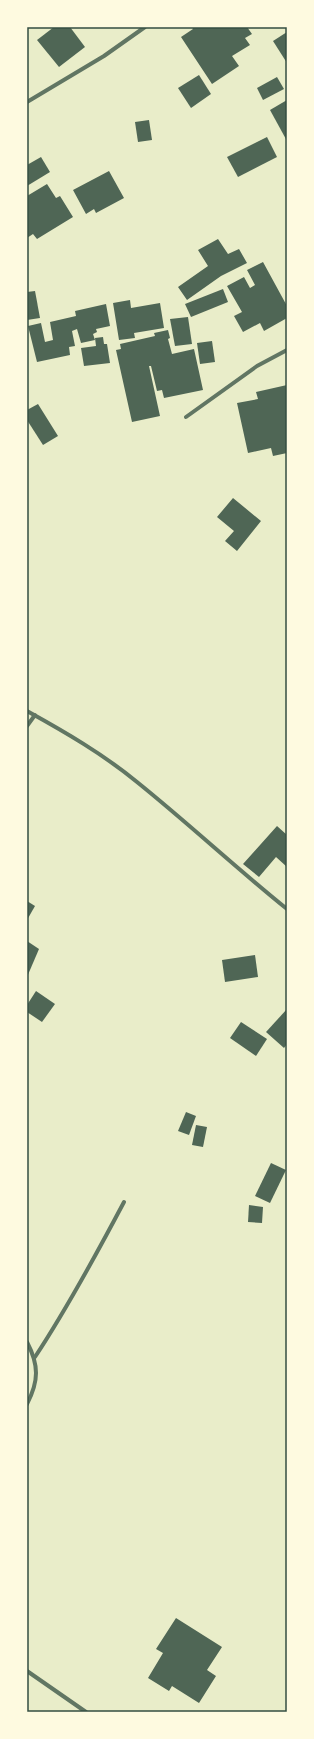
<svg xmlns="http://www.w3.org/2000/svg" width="314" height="1739" font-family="'Libre Baskerville',serif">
<rect width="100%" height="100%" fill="#e9edc9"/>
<g fill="#4f6655">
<polygon points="54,27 70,27 85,47 59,67 37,40"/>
<polygon points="192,27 247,27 252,34 245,38 250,45 232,56 239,66 212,84 181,37 193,29"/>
<polygon points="287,32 287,63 273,41"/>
<polygon points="199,75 211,94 191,108 178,88"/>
<polygon points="277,77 284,89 263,100 257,88"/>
<polygon points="287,100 287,141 270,110"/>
<polygon points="149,120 152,140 138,142 135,122"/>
<polygon points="267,137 277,157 238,177 227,157"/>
<polygon points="41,157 50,172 27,186 27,165"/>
<polygon points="109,171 124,198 96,213 94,209 86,214 73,190"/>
<polygon points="47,184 56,198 60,196 73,217 37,239 33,234 27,238 27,196"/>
<polygon points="218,239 228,254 239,249 247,263 221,276 187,300 178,287 208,266 198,250"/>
<polygon points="263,262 287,306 287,318 264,331 260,323 243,332 234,316 242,312 227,286 244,277 250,288 255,285 247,270"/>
<polygon points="223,289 228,302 191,317 185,304"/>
<polygon points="35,291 40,318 27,320 27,292"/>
<polygon points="130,300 131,308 160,303 164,328 134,333 135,338 119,340 113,303"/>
<polygon points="106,304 110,326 96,329 97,332 93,334 95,340 81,343 77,329 72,331 75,346 69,347 70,355 37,362 28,326 41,323 45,342 53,340 50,322 76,316 75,311"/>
<polygon points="188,317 192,344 175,346 170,319"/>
<polygon points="168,330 170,338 168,339 172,354 194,349 203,390 164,398 162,390 157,391 151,366 149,366 160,416 132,422 116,350 121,349 120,344 155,336 154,333"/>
<polygon points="103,337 104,344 107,344 110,363 84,366 81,348 96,346 95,338"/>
<polygon points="212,341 215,362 200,364 197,343"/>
<polygon points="287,385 287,453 273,456 271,448 248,453 237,403 258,399 256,392"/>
<polygon points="38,404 58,436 43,445 27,420 27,410"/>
<polygon points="233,498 261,521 237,551 225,541 234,531 217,517"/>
<polygon points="277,826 287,835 287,867 276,857 259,877 243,864"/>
<polygon points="27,901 35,906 27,920"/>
<polygon points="27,941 39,949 27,977"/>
<polygon points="255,955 258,977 225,982 222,960"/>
<polygon points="36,991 55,1004 42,1022 27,1012 27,1005"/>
<polygon points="287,1009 287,1044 284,1048 266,1032"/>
<polygon points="241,1022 267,1039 256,1056 230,1038"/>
<polygon points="186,1112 196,1116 189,1135 178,1131"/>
<polygon points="196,1125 207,1127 203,1147 192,1145"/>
<polygon points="271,1163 286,1170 270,1203 255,1196"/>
<polygon points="249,1205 263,1207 262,1223 248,1222"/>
<polygon points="176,1618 222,1647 207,1670 216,1676 199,1703 172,1686 169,1691 148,1678 163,1653 156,1649"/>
</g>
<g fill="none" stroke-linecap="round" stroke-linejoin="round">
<g stroke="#617663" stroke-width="4">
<polyline points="27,102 104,56 145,27"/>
<polyline points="186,417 257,366 287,350"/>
<path d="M 27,711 C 65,732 103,754 137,782 C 188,823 236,868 287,909"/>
<polyline points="27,726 35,715"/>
<path d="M 27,1342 C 39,1365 39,1381 27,1404"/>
<path d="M 35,1357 C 68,1307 96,1255 124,1202"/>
<polyline points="27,1671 86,1712"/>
</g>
</g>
<rect width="314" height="1739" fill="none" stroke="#fefae0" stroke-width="56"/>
<rect x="28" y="28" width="258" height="1683" fill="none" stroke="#344e41" stroke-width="1.5"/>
</svg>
